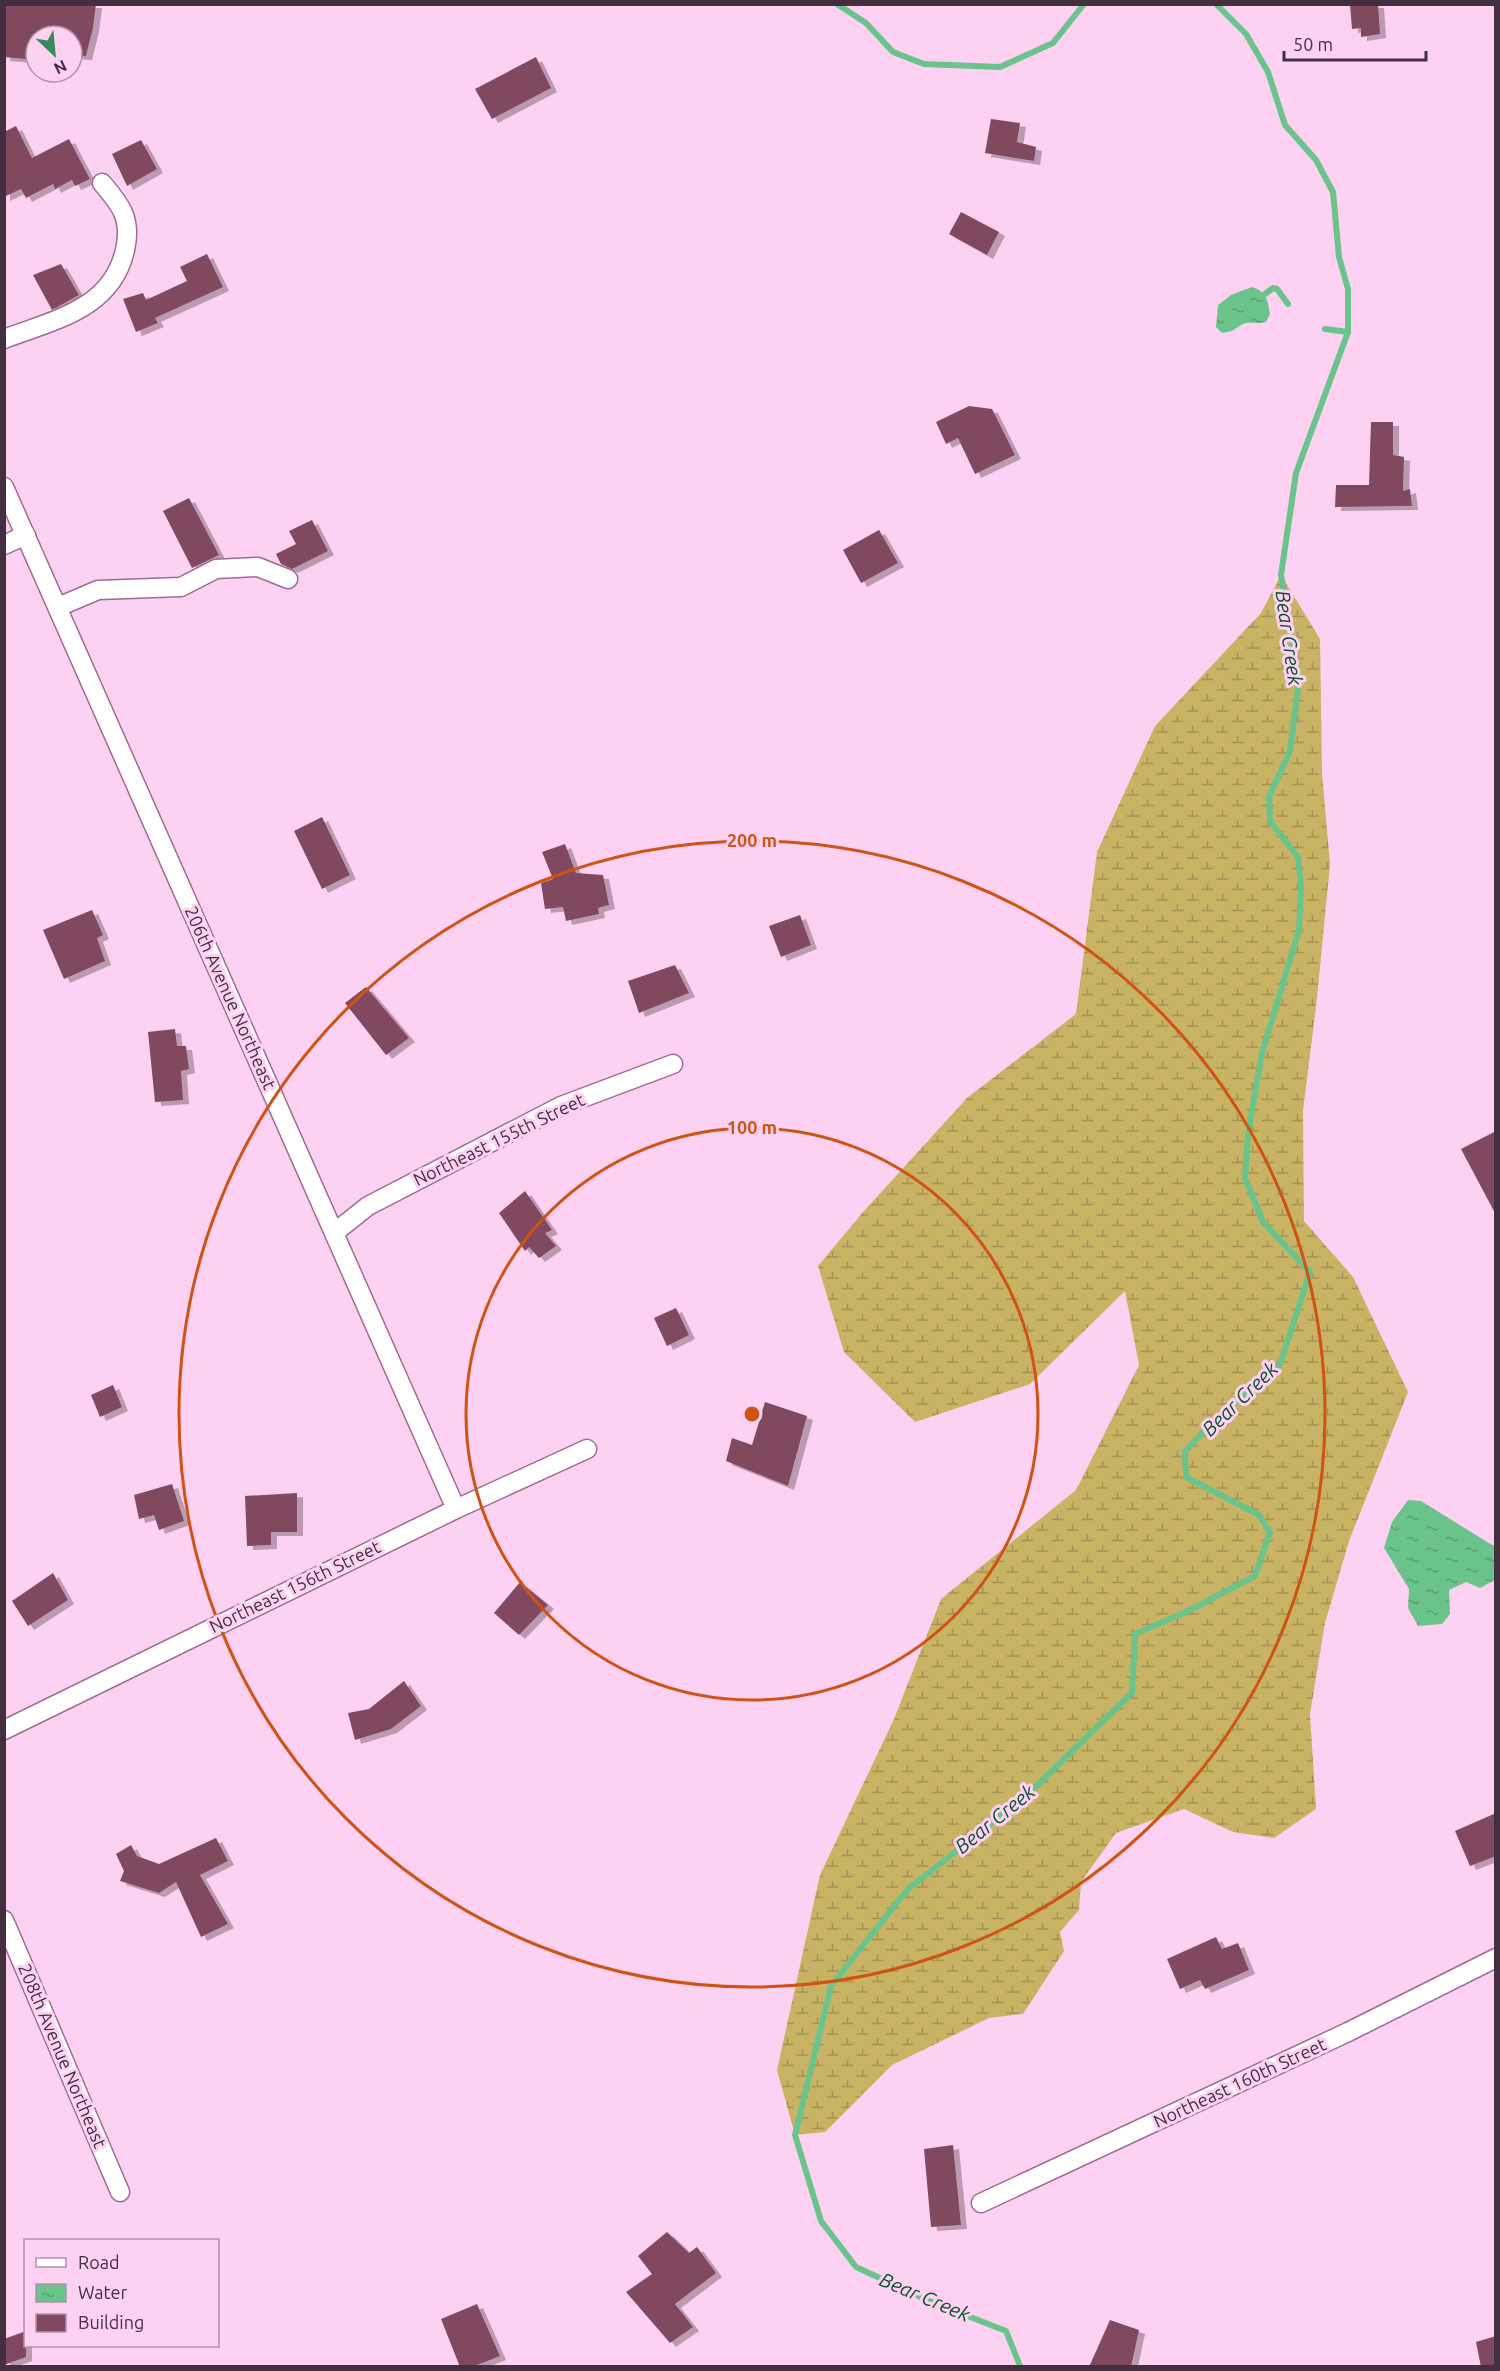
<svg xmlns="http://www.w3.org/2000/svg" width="1500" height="2371" font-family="Ubuntu,sans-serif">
<defs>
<pattern id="wetland-marsh" width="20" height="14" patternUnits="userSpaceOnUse" patternTransform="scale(1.5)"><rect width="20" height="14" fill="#c8b364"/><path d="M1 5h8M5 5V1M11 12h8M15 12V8" fill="none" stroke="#a49254"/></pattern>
<pattern id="water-ripples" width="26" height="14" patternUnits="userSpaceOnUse" patternTransform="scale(1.5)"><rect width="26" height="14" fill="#6bc38c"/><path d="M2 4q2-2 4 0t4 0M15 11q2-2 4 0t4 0" fill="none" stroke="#5a9f74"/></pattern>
<filter id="shadow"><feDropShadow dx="6" dy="4" stdDeviation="0" flood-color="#0004"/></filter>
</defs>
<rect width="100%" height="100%" fill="#fdd1f2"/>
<polygon fill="url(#wetland-marsh)" points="1281,575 1320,639 1322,773 1330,864 1317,998 1303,1111 1304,1221 1353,1277 1408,1392 1349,1541 1325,1623 1310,1714 1316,1809 1274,1838 1233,1832 1184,1809 1116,1833 1081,1882 1079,1910 1060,1932 1064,1951 1023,2014 989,2018 892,2065 825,2132 795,2135 777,2070 820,1875 894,1719 941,1599 1076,1490 1139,1365 1125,1291 1030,1384 915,1422 844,1352 818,1266 864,1211 967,1098 1076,1014 1097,852 1155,726 1261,613"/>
<g fill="url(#water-ripples)">
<path d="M 1252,287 C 1266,291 1268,300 1270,314 L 1266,322 C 1257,324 1254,322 1246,323 C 1238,325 1235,332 1222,333 L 1216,327 L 1218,305 L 1231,295 Z"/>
<polygon points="1408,1500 1421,1501 1492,1545 1495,1545 1495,1580 1480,1588 1466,1582 1449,1590 1450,1614 1442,1624 1418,1626 1408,1608 1409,1589 1384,1548 1392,1522"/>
</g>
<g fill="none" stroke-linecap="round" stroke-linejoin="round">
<g stroke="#6bc38c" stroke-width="6">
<polyline points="837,4 866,23 893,52 924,64 1000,67 1053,43 1084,4"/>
<polyline points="1265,294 1273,288 1277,289 1288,304"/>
<polyline points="1325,329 1348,332"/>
<polyline points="1020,2366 1006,2331 927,2300 856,2267 821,2221 795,2135 831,1986 907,1890 1027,1795 1132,1693 1135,1634 1186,1612 1255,1576 1270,1532 1259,1515 1186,1477 1185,1451 1212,1423 1280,1364 1310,1272 1263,1222 1245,1178 1248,1134 1262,1053 1299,930 1301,887 1298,857 1270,821 1269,797 1290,751 1299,681 1281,575 1296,473 1348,332 1348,289 1339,257 1333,192 1316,160 1285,125 1268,72 1246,34 1216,4"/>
</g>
</g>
<g fill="#814960" filter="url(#shadow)">
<polygon points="4,4 96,4 93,28 86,56 72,55 72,36 36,36 36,60 4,57"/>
<polygon points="1350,4 1378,4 1380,34 1361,37 1361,28 1352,29"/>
<polygon points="536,57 551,88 492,119 475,89"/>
<polygon points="991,119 1020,123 1017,142 1036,147 1034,161 985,153"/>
<polygon points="16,126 32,158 69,139 90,179 75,186 72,180 55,189 53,184 26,198 21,189 4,197 4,132"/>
<polygon points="141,140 157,169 127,186 112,154"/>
<polygon points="961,212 999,232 987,255 949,234"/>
<polygon points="207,254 223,287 155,318 158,323 136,332 123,299 143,293 146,300 187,281 180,267"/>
<polygon points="61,264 79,295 52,310 33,275"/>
<polygon points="969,406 992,409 1015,455 975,474 958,438 946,444 936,422"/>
<polygon points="1371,422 1393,422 1393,455 1404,457 1403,491 1410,489 1412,506 1335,507 1336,485 1369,485"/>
<polygon points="189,498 219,555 192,568 163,511"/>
<polygon points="312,520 328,551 292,569 281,564 276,554 296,544 289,531"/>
<polygon points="879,530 898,563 861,583 843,550"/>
<polygon points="322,817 350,875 322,889 294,831"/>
<polygon points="565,844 576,873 603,875 609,905 598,908 599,914 566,921 563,907 545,909 541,883 553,879 542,852"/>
<polygon points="92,910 103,935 97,938 105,961 64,979 43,930"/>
<polygon points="800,915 811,945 781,957 769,926"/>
<polygon points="675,965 689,993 639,1013 628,981"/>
<polygon points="366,987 409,1038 386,1055 345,1003"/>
<polygon points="175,1029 177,1046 186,1046 189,1069 181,1071 183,1100 155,1102 148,1032"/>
<polygon points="1496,1131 1496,1215 1461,1149"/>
<polygon points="525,1191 552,1230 545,1233 556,1246 539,1258 529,1247 525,1251 499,1213"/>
<polygon points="676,1308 689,1335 667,1346 654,1318"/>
<polygon points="113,1385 122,1407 100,1417 91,1395"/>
<polygon points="765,1402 807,1416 788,1486 726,1461 732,1438 752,1445"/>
<polygon points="172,1484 184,1521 159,1530 154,1515 139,1519 134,1495"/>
<polygon points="297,1493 297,1532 271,1532 271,1545 247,1546 245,1496"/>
<polygon points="53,1573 68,1600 28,1626 12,1601"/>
<polygon points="520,1582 548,1605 519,1635 494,1613"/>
<polygon points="404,1681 421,1706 391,1729 355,1740 348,1713 369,1709"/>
<polygon points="1496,1813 1496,1856 1470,1866 1455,1831"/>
<polygon points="216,1838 228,1861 200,1875 228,1924 201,1937 176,1882 159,1893 120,1881 124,1871 116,1854 131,1845 137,1856 159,1864"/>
<polygon points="1216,1937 1222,1949 1238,1943 1249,1970 1205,1989 1200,1980 1180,1989 1167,1959"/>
<polygon points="953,2145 961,2225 931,2227 924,2149"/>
<polygon points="667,2232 689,2253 697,2247 716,2273 675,2304 693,2327 670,2343 626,2292 652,2274 638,2256"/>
<polygon points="477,2304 500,2356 472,2367 460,2367 441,2319"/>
<polygon points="1110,2320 1139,2330 1131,2367 1089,2367"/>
<polygon points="26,2331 26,2357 4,2365 4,2339"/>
<polygon points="1496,2336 1496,2367 1481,2367 1476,2342"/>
</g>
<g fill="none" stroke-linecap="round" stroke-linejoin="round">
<g stroke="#9d6c92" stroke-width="21">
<g id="minor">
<path d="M 4,339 C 54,320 112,309 125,250 C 132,219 121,205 102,183"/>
<polyline points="4,487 456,1509"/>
<polyline points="4,545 26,535"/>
<polyline points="58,607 98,590 181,587 216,569 258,567 288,579"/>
<polyline points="334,1233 368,1206 561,1106 673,1064"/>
<polyline points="4,1730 456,1509 587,1449"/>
<polyline points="4,1920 120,2192"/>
<polyline points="981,2203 1348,2032 1496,1958"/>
</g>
</g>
<use href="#minor" stroke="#fff" stroke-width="18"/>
</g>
<g fill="none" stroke="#cf5314" stroke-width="3">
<circle cx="752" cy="1414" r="286"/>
<circle cx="752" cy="1414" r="573"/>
</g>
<g text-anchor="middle" stroke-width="6" stroke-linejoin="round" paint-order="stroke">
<g font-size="18" fill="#442f40" stroke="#fdd1f2">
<text transform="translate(230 998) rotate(66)" y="6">206th Avenue Northeast</text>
<text transform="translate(499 1140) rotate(-26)" y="6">Northeast 155th Street</text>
<text transform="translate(295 1587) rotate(-26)" y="6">Northeast 156th Street</text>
<text transform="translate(62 2056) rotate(67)" y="6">208th Avenue Northeast</text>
<text transform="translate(1240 2083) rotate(-25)" y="6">Northeast 160th Street</text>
</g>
<g font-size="20" font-style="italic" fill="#0c512d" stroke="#fdd1f2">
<text transform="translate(1289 638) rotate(82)" y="7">Bear Creek</text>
<text transform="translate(1240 1399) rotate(-44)" y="7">Bear Creek</text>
<text transform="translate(995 1819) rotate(-39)" y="7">Bear Creek</text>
<text transform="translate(925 2297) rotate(23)" y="7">Bear Creek</text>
</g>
</g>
<circle cx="752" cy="1414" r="9" fill="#cf5314" stroke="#fdd1f2" stroke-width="3"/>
<g font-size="18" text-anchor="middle" font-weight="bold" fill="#cf5314" stroke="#fdd1f2" stroke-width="6" stroke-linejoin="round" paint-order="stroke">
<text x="752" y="847">200 m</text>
<text x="752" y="1134">100 m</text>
</g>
<rect width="1500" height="2371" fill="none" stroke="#442f40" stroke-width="12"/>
<rect x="24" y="2239" width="195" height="108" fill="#fdd1f2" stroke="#b390ab" stroke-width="1.5"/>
<rect x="36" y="2258" width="30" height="9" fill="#ffffff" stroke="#b390ab" stroke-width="1.5"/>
<text x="78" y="2269" font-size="18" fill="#442f40">Road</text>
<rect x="36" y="2284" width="30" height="18" fill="url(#water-ripples)" stroke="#b390ab" stroke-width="1.5"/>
<text x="78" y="2299" font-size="18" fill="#442f40">Water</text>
<rect x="36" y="2314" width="30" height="18" fill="#814960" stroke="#b390ab" stroke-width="1.5"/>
<text x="78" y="2329" font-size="18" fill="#442f40">Building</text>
<g transform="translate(54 54) rotate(154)"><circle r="28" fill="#fdd1f2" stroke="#b390ab" stroke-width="1.5"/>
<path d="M0-4.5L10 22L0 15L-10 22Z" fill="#39895a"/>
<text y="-9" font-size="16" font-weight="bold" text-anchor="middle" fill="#442f40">N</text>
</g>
<path d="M1284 51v9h142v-9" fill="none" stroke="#442f40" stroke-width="3"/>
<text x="1293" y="51" font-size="18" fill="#442f40" stroke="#fdd1f2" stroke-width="4.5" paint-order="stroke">50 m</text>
</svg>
